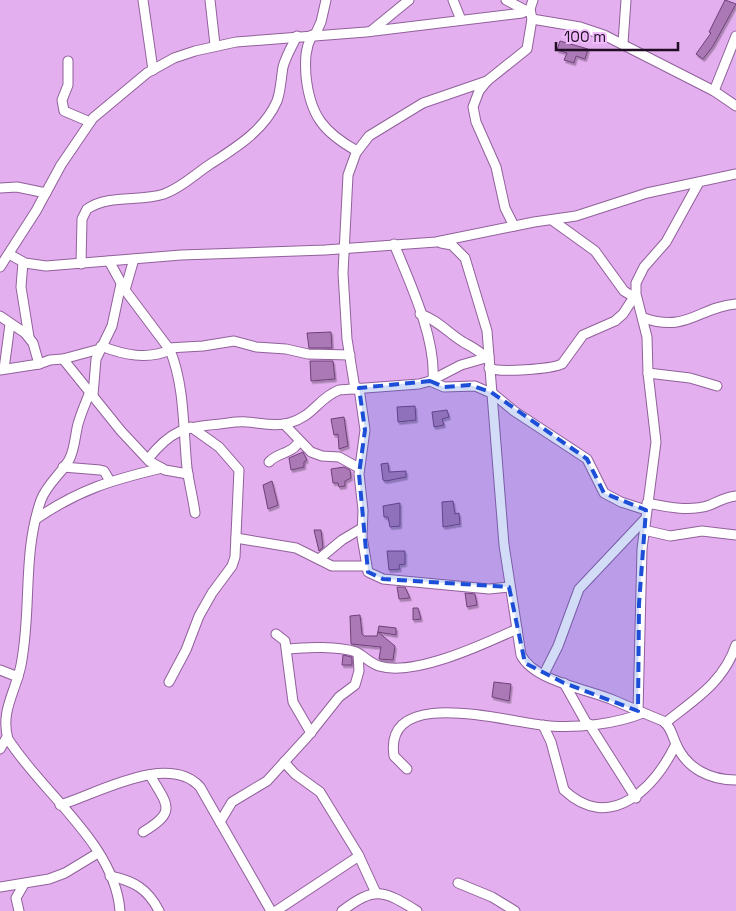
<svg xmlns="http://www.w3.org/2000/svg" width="736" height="911" font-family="'Space Grotesk',sans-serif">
<defs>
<filter id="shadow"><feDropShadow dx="1.5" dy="2.5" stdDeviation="0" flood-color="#0004"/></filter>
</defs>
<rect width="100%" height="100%" fill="#e3afee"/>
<g fill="#ab79b5" stroke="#6f4179" filter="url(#shadow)">
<polygon points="725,0 736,4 713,46 703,59 696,54 711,33 709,32"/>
<polygon points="560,41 588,49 585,59 576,56 574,63 564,60 567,53 557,50"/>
<polygon points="331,332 332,348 309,348 307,333"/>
<polygon points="310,361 333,361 335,379 311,381"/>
<polygon points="415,406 416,420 398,422 397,407"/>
<polygon points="447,410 449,417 442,419 444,425 434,427 432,412"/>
<polygon points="344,417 348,446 339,449 338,434 334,435 331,419"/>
<polygon points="303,452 307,460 304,462 304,467 291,470 289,458"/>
<polygon points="388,463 389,472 406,471 406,477 386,481 383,480 381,464"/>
<polygon points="344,467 350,470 351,478 345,481 345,486 339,487 338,483 333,483 331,469"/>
<polygon points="272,481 278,505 268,509 263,485"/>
<polygon points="453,501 455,514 459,513 460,524 443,527 442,502"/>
<polygon points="400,503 400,526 390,527 388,517 384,517 383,506"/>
<polygon points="314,530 321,530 323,547 319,551"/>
<polygon points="387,551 405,551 405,564 399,565 400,569 389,570"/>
<polygon points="397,587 405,587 410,598 399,599"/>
<polygon points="465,593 475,594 477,605 467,607"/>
<polygon points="413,608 418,608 421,619 413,620"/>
<polygon points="360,615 362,634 364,636 377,636 379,626 396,628 396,635 378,632 395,646 393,660 379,659 381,647 351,644 350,616"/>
<polygon points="343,655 352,657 352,665 342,665"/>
<polygon points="494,682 511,684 509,701 492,697"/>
</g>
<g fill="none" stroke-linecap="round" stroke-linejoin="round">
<g stroke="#91619b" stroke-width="11">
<g id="minor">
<polyline points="143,0 153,70"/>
<polyline points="210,0 215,45"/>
<polyline points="453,0 461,20"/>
<polyline points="506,0 527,11"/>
<polyline points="532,19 580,27 604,35 714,91 736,106"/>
<polyline points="371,31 409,0"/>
<path d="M 312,35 C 305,49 305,60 306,76 C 310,115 323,132 357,151"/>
<polyline points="315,35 321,22 326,0"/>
<polyline points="623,43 626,0"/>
<polyline points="68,61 68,85 62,100 64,111 90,122"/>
<polyline points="714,91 736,36"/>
<polyline points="0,188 17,187 46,193"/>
<polyline points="552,220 595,251 624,291 637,299"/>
<polyline points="514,226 505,208 496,167 476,122 473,107 479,91 487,81 527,49 532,19 530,9"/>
<path d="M 441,243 L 452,245 L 465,258 L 487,331 L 504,545 L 521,655 C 534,681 587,689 613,700 C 629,707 646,714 663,721 C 671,727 672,735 676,744 C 687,769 710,780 736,780"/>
<path d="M 394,244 C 410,283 436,338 433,380"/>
<polyline points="9,254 25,263 46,266 181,255 325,250 436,242 534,222 576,216 647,193 736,174"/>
<path d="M 109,261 L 125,290 L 170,350 C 185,387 183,429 187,468 C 189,483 193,498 195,513"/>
<polyline points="23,262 21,287 29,337"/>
<path d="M 81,264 L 82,219 L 87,209 C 109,194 140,202 164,194 C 181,188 194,175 209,165 C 235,148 264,131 277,101 C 281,90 281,78 283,67 C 286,56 292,46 297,36"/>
<polyline points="0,267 36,211 61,165 93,118 147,73 174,58 195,51 236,42 366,32 522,13 530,9 533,0"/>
<polyline points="125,290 134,259"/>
<path d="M 420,314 C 438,320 448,333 463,342 C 472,347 479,350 486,358"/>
<polyline points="0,316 25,333 33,343 39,364 50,360 63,359 121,431 149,461 165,470 188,474"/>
<path d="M 644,318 C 687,333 699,307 736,304"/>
<path d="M 101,346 C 124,355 147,360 170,350"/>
<polyline points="168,348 203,346 234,341 256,347 286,349 308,354 350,355"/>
<polyline points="63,359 100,349"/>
<path d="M 489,368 C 499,373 551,369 562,364 L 583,335 L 615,321 L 623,314 L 634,297"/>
<polyline points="4,369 10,324"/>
<polyline points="0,370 39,364"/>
<polyline points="648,373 690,378 717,386"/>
<polyline points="430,381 444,387 475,386 491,393"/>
<polyline points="359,388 365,430 359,474 363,510 362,537 368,572 383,579 489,589 509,587"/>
<polyline points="355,389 347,339 343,273 348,175 356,153 369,136 423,103 487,81"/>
<path d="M 90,392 C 86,402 81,413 78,424 C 75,435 75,449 69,460 C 61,474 47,484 41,500 C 22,554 32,610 21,665 C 16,691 0,711 8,739 C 42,793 115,844 120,911"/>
<polyline points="491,392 514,411 587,459 604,493 621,502 646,510"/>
<polyline points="93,395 96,359 112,326 121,284"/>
<polyline points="284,424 311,452 322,456 339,457 359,468"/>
<path d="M 148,459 C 171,430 184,427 220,424 C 229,423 238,421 247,422 C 261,423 275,427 289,423 C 314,416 317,399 339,390 L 419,384 L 430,381 L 461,365 L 489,357"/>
<path d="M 269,462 C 278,452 293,454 299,441"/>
<polyline points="63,467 100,470 104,471 110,481"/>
<path d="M 647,503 C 667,507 690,512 710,505 C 719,501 726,497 736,496"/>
<path d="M 36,519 C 80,489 112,480 162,468"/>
<polyline points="644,530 670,536 702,531 736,535"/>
<polyline points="236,538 296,548 332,566 365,566"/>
<polyline points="319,559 342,540 362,528"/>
<polyline points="276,634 285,641 293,702 311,733"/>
<path d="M 288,649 C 306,647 339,646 356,652 C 364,656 370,663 379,666 C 414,677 484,644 517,629"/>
<polyline points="0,670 18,677"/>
<polyline points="544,674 558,646 579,589 645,519"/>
<polyline points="169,682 186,650 199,616 212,593 232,566 235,557 239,470 219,447 191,427"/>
<polyline points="564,683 587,724"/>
<polyline points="638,711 642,549 656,442 648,373 647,337 636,294 636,283 644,267 666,242 698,184"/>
<path d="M 665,723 C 695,699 723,683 736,645"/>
<polyline points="589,724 636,798"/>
<path d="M 543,725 L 551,742 L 564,790 C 611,834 655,787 676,744"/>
<polyline points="0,749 7,737"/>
<polyline points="284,762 295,774 320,792 358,854 376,893"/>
<path d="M 407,769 L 394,756 C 383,683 512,724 550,726 C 579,728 616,724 643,713"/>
<path d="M 60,805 C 97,794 168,752 200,787 L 271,911"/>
<polyline points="220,822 232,802 267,781 308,736 339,697 355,685 359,671 358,654"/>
<path d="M 143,832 C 178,811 167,805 150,775"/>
<path d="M 110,876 C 134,881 148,889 159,911"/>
<polyline points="458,883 492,897 515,911"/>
<polyline points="0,887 49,879 65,873 98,853"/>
<polyline points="19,911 16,898 24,884"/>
<polyline points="276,911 359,856"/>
<path d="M 342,911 C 375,886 383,890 417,911"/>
</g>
</g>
<use href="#minor" stroke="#fff" stroke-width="9"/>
</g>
<path fill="#1d4ed8" fill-opacity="0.2" stroke="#1d4ed8" stroke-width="4" stroke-dasharray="10 6" stroke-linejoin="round" d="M 430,381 L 444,387 L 470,385 L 491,392 L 587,459 L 604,493 L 646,510 L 639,604 L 638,711 L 564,683 L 525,663 L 509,587 L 383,579 L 368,572 L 359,474 L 365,430 L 359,388 Z"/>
<path d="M556 42v8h122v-8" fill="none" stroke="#200d24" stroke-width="2.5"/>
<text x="564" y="42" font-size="15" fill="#200d24" stroke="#f0bbfb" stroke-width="4" paint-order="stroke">100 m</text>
</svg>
